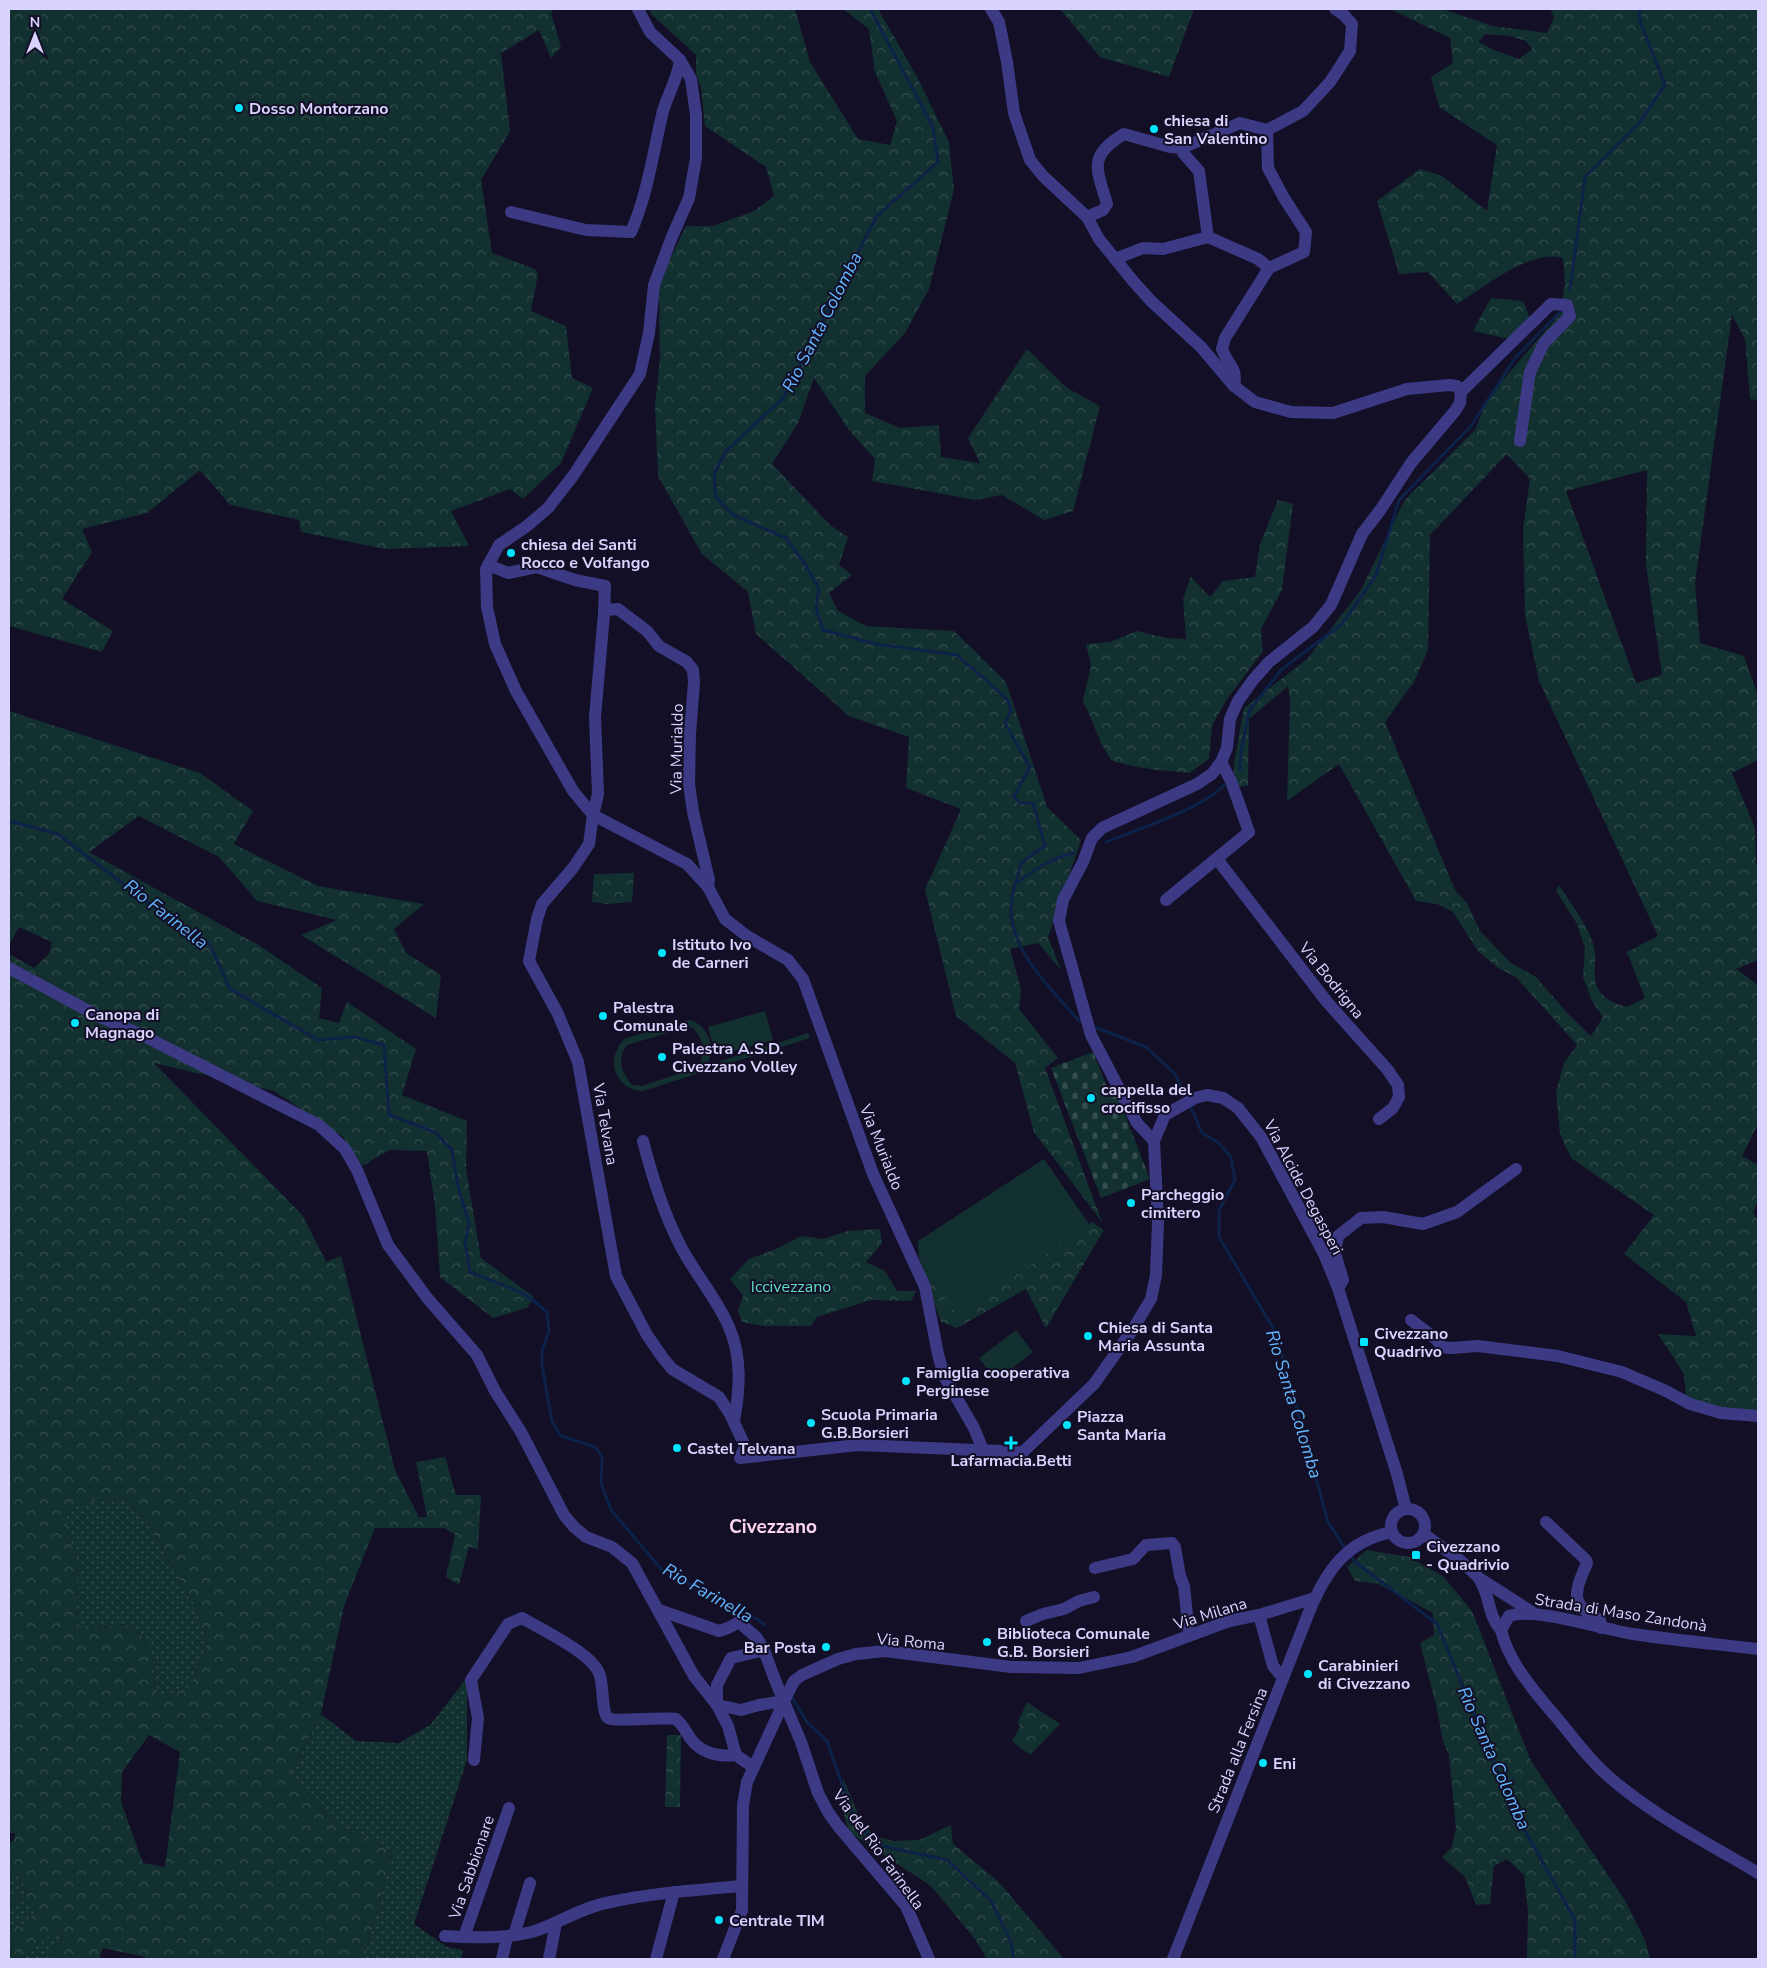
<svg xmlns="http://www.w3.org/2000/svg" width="1767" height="1968" font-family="'Nunito Sans',sans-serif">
<defs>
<pattern id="grass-dots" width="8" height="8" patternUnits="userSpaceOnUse" patternTransform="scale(1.25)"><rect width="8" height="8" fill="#12302f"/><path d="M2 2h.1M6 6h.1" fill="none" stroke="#344d4e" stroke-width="1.8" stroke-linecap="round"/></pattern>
<pattern id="forest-crowns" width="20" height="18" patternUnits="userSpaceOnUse" patternTransform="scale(1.25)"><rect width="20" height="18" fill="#12302f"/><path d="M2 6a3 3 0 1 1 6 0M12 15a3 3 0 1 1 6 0" fill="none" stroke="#344d4e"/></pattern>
<pattern id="cemetery-stones" width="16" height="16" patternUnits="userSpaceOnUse" patternTransform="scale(1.25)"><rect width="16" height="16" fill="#12302f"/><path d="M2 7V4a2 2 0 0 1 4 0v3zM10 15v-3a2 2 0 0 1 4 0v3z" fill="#344d4e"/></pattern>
</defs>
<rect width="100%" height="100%" fill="#130f26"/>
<g fill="url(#grass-dots)">
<polygon points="126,1498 146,1522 196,1607 207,1644 190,1687 158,1699 152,1658 144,1638 126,1624 79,1630 77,1607 79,1562 66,1534 66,1511 87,1501"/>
<polygon points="467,1678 467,1760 414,1924 447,1947 463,1950 461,1959 364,1959 393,1852 334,1823 291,1774 321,1714 356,1741 399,1743 430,1725"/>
<polygon points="16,1872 26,1894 9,1900 9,1873"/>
<polygon points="26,1901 35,1911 24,1926 9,1931 9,1906"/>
<polygon points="63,1924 61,1943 47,1959 22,1959"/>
</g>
<g fill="url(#forest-crowns)" fill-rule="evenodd">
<polygon points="9,9 554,9 551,13 561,47 551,58 539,30 501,53 510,131 481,180 492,253 535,269 538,274 531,311 566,326 572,378 593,388 561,463 523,499 510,489 451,511 469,546 385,549 301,532 299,520 230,505 200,470 147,513 82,529 92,552 62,599 113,631 102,652 9,626"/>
<polygon points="650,9 795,9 810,62 858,139 890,145 897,121 875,72 869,29 843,9 878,9 916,75 949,142 954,190 929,289 905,333 865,376 865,413 900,428 939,425 941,457 980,463 968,438 1027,349 1067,388 1100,406 1073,511 1044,520 1002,495 975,500 872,481 875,459 849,430 814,378 798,423 772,464 830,525 848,537 839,565 852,575 829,593 838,611 866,626 954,631 1006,682 1047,807 1081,840 1048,937 1061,970 1038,943 1010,949 1021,989 1019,1009 1058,1058 1045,1068 1102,1222 1034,1132 1015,1063 956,1016 925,890 961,809 906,788 909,737 849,716 756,634 748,592 702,554 658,476 655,407 660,358 659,282 686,226 713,226 754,211 774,196 766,167 705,126 701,88 696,73 696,55 650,13"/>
<polygon points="1060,9 1194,9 1169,77 1100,57"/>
<path d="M 1390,9 L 1442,9 L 1493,26 L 1547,33 L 1554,17 L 1550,9 L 1758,9 L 1758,400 L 1750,399 L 1745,339 L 1732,315 L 1695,583 L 1700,643 L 1744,656 L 1758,696 L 1758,760 L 1732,773 L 1755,828 L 1756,863 L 1758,864 L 1758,960 L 1736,969 L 1758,985 L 1758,1124 L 1742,1156 L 1758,1165 L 1758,1200 L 1753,1212 L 1758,1221 L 1758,1419 L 1686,1397 L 1684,1374 L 1658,1334 L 1696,1336 L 1686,1302 L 1624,1254 L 1654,1215 L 1571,1158 L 1560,1134 L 1556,1092 L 1564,1063 L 1577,1045 L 1516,977 L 1498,968 L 1478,951 L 1453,912 L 1437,904 L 1416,901 L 1339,764 L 1287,801 L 1290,702 L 1288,686 L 1249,719 L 1248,786 L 1234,787 L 1234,763 L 1244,708 L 1307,659 L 1361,590 L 1404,501 L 1475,430 L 1488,397 L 1560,314 L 1565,285 L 1563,258 C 1532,248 1483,288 1457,304 L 1428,272 L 1399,274 L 1377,201 L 1420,169 L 1442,176 L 1487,211 L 1497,145 L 1439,107 L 1431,77 L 1453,63 L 1450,38 ZM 1485,34 L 1510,36 L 1526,41 L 1532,49 L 1519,59 L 1494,50 L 1479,42 ZM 1507,454 L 1530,479 L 1523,529 L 1525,615 L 1539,681 L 1658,936 L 1627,952 L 1645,998 L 1627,1007 C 1613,1004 1595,994 1595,978 C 1594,965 1597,955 1593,943 C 1586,922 1570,903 1559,885 L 1556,891 L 1577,924 L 1585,948 L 1583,977 L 1592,1001 L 1603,1017 L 1591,1036 L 1568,1014 L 1536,977 L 1511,963 L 1480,931 L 1467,903 L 1455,890 L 1385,722 L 1414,682 L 1428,650 L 1430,535 ZM 1647,470 L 1646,565 L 1662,675 L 1636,683 L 1566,491 Z"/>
<polygon points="1491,298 1523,301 1530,318 1509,339 1473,331"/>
<path d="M 1278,500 L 1293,504 L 1282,590 L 1261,629 L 1263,651 L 1225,702 L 1212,726 L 1209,759 L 1189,773 C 1162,770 1136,769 1111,760 L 1101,743 L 1083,700 L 1091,666 L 1086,644 L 1110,642 L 1137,631 L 1166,638 L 1186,639 L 1183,599 L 1191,577 L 1210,597 L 1223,581 L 1255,577 L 1260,544 Z"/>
<path d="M 9,711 L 200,773 L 253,811 L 234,844 L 318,886 L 424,904 L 394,929 L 406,953 L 441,975 L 436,1018 L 301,935 L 337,920 L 257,901 L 219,857 L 139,816 L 89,852 L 260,946 L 322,988 L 319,1018 L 339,1023 L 347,1002 L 416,1049 L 402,1095 L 467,1121 L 466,1169 L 481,1258 L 534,1297 L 527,1308 L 493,1318 L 440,1277 L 435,1206 L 427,1151 L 389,1150 L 362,1166 L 343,1137 L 274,1091 L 154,1063 L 303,1216 L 326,1262 L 341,1256 L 395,1470 L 419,1517 L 427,1517 L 416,1462 L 445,1457 L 456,1495 L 481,1495 L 478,1549 L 469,1547 L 459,1585 L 446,1577 L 455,1534 L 444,1528 L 375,1528 L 344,1606 L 321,1714 L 291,1774 L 334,1823 L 393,1852 L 364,1959 L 145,1959 L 145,1957 L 103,1948 L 99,1959 L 47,1959 L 61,1943 L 63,1925 L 22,1959 L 9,1959 L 9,1931 L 24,1926 L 35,1911 L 26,1901 L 9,1906 L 9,1900 L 26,1894 L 16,1872 L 9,1873 L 9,1843 L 14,1840 L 15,1833 L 9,1833 L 9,954 L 34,968 L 49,954 L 52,942 L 19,927 L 9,945 ZM 126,1498 L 146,1522 L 196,1607 L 207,1644 L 190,1687 L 158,1699 L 152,1658 L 144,1638 L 126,1624 L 79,1630 L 77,1607 L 79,1562 L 66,1534 L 67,1511 L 87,1501 ZM 149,1735 L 180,1752 L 165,1867 L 143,1863 L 121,1802 L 122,1772 Z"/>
<polygon points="634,873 632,902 607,904 592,902 594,874"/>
<polygon points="1092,1222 1104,1230 1046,1328 1026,1289 957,1328 941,1322 919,1259 957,1314"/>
<polygon points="880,1229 882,1243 866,1262 885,1271 897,1291 916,1291 911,1301 871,1300 817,1317 811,1326 762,1326 742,1322 738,1311 743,1296 730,1279 749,1259 774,1250 801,1236 823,1239 848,1231"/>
<polygon points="1367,1550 1409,1557 1443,1576 1472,1611 1531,1761 1624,1899 1645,1940 1650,1959 1527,1959 1528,1912 1524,1875 1507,1859 1494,1866 1490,1904 1476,1905 1465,1877 1442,1857 1452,1847 1456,1828 1449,1755 1443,1741 1437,1709 1420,1643 1434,1635 1433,1613 1378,1584 1355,1581 1347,1567"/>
<polygon points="1027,1702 1060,1724 1030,1755 1012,1741 1020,1727 1018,1722"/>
<polygon points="667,1735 681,1735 680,1807 665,1807"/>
<polygon points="843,1778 859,1816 874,1836 893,1841 919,1840 951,1825 953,1844 999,1882 1064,1959 987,1959 975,1939 931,1886 849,1832 841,1805"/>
</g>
<polygon fill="url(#cemetery-stones)" points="1093,1052 1109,1092 1115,1090 1150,1179 1101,1198 1051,1068"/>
<g fill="#12302f" fill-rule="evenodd">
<polygon points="765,1011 773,1040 716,1056 708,1027"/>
<path d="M 689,1020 C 701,1022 711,1036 711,1048 C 711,1054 709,1060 708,1065 L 808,1033 L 810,1038 L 643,1091 C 614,1090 604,1057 626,1038 ZM 687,1027 L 693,1028 C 705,1041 704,1051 699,1067 L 642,1086 L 632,1085 C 622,1072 616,1060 627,1045 Z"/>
<polygon points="1044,1159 1089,1224 957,1315 919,1259 918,1241"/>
<polygon points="1016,1330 1033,1352 996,1381 979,1358"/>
</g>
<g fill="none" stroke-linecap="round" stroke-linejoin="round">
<g stroke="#0c2248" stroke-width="3">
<path d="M 870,9 L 933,127 L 938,162 L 876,217 L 784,397 L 726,451 L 714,474 L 716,497 L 733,515 L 786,538 L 807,567 L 819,589 L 816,608 L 823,630 L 876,644 L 957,655 L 1008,700 L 1011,711 L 1005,723 L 1030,767 L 1014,796 L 1020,803 L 1033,803 L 1045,846 L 1021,863 C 1018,877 1011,893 1011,908 C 1011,953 1051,988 1078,1020 L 1084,1022"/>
<polyline points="1570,290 1585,177 1640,122 1665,85 1640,21 1639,9"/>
<polyline points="1240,770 1241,752 1249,711 1282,669 1342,624 1376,575 1399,500 1471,426 1515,358 1563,309"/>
<polyline points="9,821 58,834 151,905 210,945 230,989 318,1040 355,1037 384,1045 389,1115 435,1132 452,1150 458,1186 469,1224 465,1242 470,1272 525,1294 547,1312 549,1331 542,1351 542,1365 552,1422 561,1436 595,1447 602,1457 601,1483 611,1510 662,1570 757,1619 765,1625"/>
<path d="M 1106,842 C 1138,829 1202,809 1224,785"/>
<path d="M 1018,882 C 1036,869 1051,858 1074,853"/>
<polyline points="1092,1026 1146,1047 1175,1074 1187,1099"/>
<polyline points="1190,1105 1202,1133 1219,1143 1231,1157 1235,1180 1219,1210 1219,1237 1276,1333 1328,1522 1346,1550"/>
<polyline points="1350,1555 1354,1561 1437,1624 1515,1813 1575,1920 1575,1959"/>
<polyline points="792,1697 806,1721 827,1741 851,1810 874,1844 947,1860 991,1901 1011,1942 1014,1959"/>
</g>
<g stroke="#3d3a85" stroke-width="12">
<polyline points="638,9 650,32 680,60 691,79 696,115 696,158 689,198 671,239 654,285 649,333 640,374 573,476 548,508 527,526 499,545 486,569 487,607 495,644 516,691 573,791 593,815 687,864 708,887 725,919 747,936 788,960 803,979 873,1174 925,1287 938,1354 944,1376 974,1428 983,1450"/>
<polyline points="991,9 999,22 1007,62 1014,113 1030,160 1043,176 1087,217 1099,239 1133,281 1151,301 1201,347 1234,386 1255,402 1291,412 1333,413 1407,389 1449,385 1457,386 1461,392 1460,403 1455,411 1411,463 1381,509 1362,534 1331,605 1313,627 1269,662 1253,680 1238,701 1230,719 1227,748 1221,762 1212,774 1197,784 1102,828 1092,838 1083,862 1063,900 1059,921 1091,1035 1137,1123 1154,1141"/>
<polyline points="1182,148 1183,153 1199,171 1208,237"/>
<path d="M 511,212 L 586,230 L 631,232 C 648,193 653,152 663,111 C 668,94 678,78 680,60"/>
<path d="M 1087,217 L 1103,210 L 1107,204 C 1097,169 1087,156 1124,134 L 1170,147 L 1182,148 L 1240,123 L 1267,130"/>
<polyline points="1115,259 1143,248 1163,249 1208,237 1258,259 1269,268"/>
<path d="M 1234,386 C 1238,367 1228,366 1222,349 L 1225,338 L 1269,268 L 1304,252 L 1306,232 L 1284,198 L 1268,168 L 1267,130 L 1303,111 L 1330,82 L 1350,51 L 1352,24 L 1344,15 L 1335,9"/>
<polyline points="1461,392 1551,304 1567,305 1570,316 1544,343 1530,372 1520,441"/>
<polyline points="488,565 508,573 537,567 575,580 605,586 604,614"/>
<polyline points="1217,859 1327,1002 1387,1069 1398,1085 1399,1097 1393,1108 1379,1119"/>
<polyline points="708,887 709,880 693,812 689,784 690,734 694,682 693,670 687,662 659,646 647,631 618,609 607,610 604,614 595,717 598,794 593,815 589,844 573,868 542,904 537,919 529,961 558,1014 578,1062 616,1276 647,1335 663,1358 672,1369 719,1397 730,1414 745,1446 740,1458 858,1445 1023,1452 1094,1384 1133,1329 1151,1299 1156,1275 1158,1223 1154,1141 1165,1115 1195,1098 1207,1095 1223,1098 1238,1108 1261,1137 1324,1254 1338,1288 1397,1474 1406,1509"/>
<polyline points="1166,900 1249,832 1231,781 1221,762"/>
<polyline points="9,968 98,1016 142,1035 319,1125 345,1149 357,1170 388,1245 428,1299 477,1355 495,1391 521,1432 564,1515 574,1527 586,1537 612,1547 632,1563 694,1676 717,1705 741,1710 759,1705 784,1701"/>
<path d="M 643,1141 C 652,1176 663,1212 680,1245 C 694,1273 717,1298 729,1327 C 742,1357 740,1389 734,1421"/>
<polyline points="1338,1288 1343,1280 1335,1253 1338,1236 1361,1218 1383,1217 1423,1224 1457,1212 1516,1169"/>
<polyline points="1411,1320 1436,1339 1442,1347 1451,1348 1478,1346 1558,1356 1622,1372 1666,1391 1690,1404 1721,1413 1758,1416"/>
<circle cx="1408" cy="1526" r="17"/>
<path d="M 1546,1522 L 1586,1560 L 1587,1563 C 1575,1591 1568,1605 1600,1620 L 1601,1628"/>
<polyline points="1424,1534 1461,1561 1479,1578 1535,1614"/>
<polyline points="1095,1568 1133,1559 1146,1545 1172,1543 1175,1547 1180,1576 1184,1586 1189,1634"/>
<path d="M 1480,1580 C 1491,1598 1487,1614 1501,1630"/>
<polyline points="659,1610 719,1631 728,1628 739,1622 757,1638 764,1650 775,1680 801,1742 818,1793 828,1812 838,1826 906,1906 929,1959"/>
<polyline points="1259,1615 1273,1666 1283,1678"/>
<path d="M 1509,1616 L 1501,1630 C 1508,1660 1530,1686 1550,1710 C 1569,1731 1586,1757 1608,1776 C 1652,1815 1708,1843 1758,1873"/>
<path d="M 1509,1616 C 1535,1607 1602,1629 1633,1634 C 1674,1640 1716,1644 1758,1649"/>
<polyline points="1026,1621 1043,1614 1064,1609 1079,1601 1094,1597"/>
<path d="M 474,1760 L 478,1718 L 471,1680 L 508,1624 L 522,1618 C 541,1629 591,1653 599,1673 C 604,1683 601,1712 608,1718 C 613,1722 663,1717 676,1719 C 683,1725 685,1730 690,1738 C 701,1753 718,1757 736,1755"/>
<polyline points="753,1767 736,1755 728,1726 717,1705 717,1685 731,1658 764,1650"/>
<polyline points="514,1935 530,1883"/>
<path d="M 445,1936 C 474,1938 507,1939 535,1931 C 559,1923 581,1908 606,1903 C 651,1893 696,1890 742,1886"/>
<polyline points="464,1937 509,1808"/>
<polyline points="502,1959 507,1937"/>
<polyline points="549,1959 556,1923"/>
<polyline points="656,1959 674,1892"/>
<polyline points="723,1959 742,1910 743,1805 747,1782 787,1695 794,1681 802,1675 838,1659 856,1654 885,1651 1011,1667 1079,1668 1132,1657 1229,1621 1259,1615 1315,1598"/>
<path d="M 1173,1959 L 1309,1612 C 1326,1571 1346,1541 1392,1532"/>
</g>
</g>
<g fill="#00e5ff" stroke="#130f26" stroke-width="2">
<circle cx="239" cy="108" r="5"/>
<circle cx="1154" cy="129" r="5"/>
<circle cx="511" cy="553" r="5"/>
<circle cx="662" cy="953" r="5"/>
<circle cx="603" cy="1016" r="5"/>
<circle cx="75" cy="1023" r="5"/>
<circle cx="662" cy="1057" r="5"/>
<circle cx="1091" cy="1098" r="5"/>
<circle cx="1131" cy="1203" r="5"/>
<circle cx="1088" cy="1336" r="5"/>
<rect x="1359" y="1337" width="10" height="10" rx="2.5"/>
<circle cx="906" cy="1381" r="5"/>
<circle cx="811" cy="1423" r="5"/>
<circle cx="1067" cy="1425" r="5"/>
<path d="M1008.5 1435.5h5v5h5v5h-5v5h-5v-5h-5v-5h5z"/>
<circle cx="677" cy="1448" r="5"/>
<rect x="1411" y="1550" width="10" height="10" rx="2.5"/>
<circle cx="987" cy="1642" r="5"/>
<circle cx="826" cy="1647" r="5"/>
<circle cx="1308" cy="1674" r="5"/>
<circle cx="1263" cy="1763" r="5"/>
<circle cx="719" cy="1920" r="5"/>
</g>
<g text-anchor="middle" stroke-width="4" stroke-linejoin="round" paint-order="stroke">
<g font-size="16" font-weight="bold" fill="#d9d4ff" stroke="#130f26" text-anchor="start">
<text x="249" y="114">Dosso Montorzano</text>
<text x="1164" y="126">chiesa di<tspan x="1164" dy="18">San Valentino</tspan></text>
<text x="521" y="550">chiesa dei Santi<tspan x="521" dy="18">Rocco e Volfango</tspan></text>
<text x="672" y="950">Istituto Ivo<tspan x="672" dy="18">de Carneri</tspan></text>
<text x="613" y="1013">Palestra<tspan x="613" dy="18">Comunale</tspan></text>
<text x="85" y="1020">Canopa di<tspan x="85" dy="18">Magnago</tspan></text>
<text x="672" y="1054">Palestra A.S.D.<tspan x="672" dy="18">Civezzano Volley</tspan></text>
<text x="1101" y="1095">cappella del<tspan x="1101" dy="18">crocifisso</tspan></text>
<text x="1141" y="1200">Parcheggio<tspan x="1141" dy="18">cimitero</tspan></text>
<text x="1098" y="1333">Chiesa di Santa<tspan x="1098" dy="18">Maria Assunta</tspan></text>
<text x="1374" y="1339">Civezzano<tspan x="1374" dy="18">Quadrivo</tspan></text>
<text x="916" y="1378">Famiglia cooperativa<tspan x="916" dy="18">Perginese</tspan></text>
<text x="821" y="1420">Scuola Primaria<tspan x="821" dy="18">G.B.Borsieri</tspan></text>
<text x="1077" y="1422">Piazza<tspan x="1077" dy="18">Santa Maria</tspan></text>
<text x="687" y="1454">Castel Telvana</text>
<text x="1011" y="1466" text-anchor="middle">Lafarmacia.Betti</text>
<text x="1426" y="1552">Civezzano<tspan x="1426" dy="18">- Quadrivio</tspan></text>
<text x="997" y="1639">Biblioteca Comunale<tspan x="997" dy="18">G.B. Borsieri</tspan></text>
<text x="816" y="1653" text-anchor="end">Bar Posta</text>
<text x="1318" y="1671">Carabinieri<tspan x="1318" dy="18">di Civezzano</tspan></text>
<text x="1273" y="1769">Eni</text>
<text x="729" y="1926">Centrale TIM</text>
</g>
<g font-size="16" fill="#d9d4ff" stroke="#130f26">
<text transform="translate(676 749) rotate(-89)" y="6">Via Murialdo</text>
<text transform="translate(1332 980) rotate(51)" y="6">Via Bodrigna</text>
<text transform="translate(606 1124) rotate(80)" y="6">Via Telvana</text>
<text transform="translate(882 1147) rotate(68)" y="6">Via Murialdo</text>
<text transform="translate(1304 1187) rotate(62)" y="6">Via Alcide Degasperi</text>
<text transform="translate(1621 1612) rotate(9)" y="6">Strada di Maso Zandonà</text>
<text transform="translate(1210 1613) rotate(-17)" y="6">Via Milana</text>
<text transform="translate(911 1641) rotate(5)" y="6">Via Roma</text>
<text transform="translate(1237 1750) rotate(-68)" y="6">Strada alla Fersina</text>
<text transform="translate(879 1849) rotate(54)" y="6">Via del Rio Farinella</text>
<text transform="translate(471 1867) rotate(-71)" y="6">Via Sabbionare</text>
</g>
<g font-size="16" fill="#5fe0c0" stroke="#130f26">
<text x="791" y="1292">Iccivezzano</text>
</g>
<g font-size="18" font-style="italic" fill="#62b6ff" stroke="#130f26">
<text transform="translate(822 322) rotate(-63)" y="6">Rio Santa Colomba</text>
<text transform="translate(166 914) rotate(38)" y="6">Rio Farinella</text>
<text transform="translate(1294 1404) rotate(73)" y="6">Rio Santa Colomba</text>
<text transform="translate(708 1593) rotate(30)" y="6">Rio Farinella</text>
<text transform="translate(1494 1758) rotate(66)" y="6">Rio Santa Colomba</text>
</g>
<g font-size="19" font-weight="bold" fill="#ffd6f0" stroke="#130f26">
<text x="773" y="1533">Civezzano</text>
</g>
</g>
<rect width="1767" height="1968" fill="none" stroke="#d9d4ff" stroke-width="20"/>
<g transform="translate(35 35)" stroke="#130f26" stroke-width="4" paint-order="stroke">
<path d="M0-4L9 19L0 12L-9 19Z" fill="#d9d4ff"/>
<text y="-8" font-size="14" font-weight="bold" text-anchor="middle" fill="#d9d4ff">N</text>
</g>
</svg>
